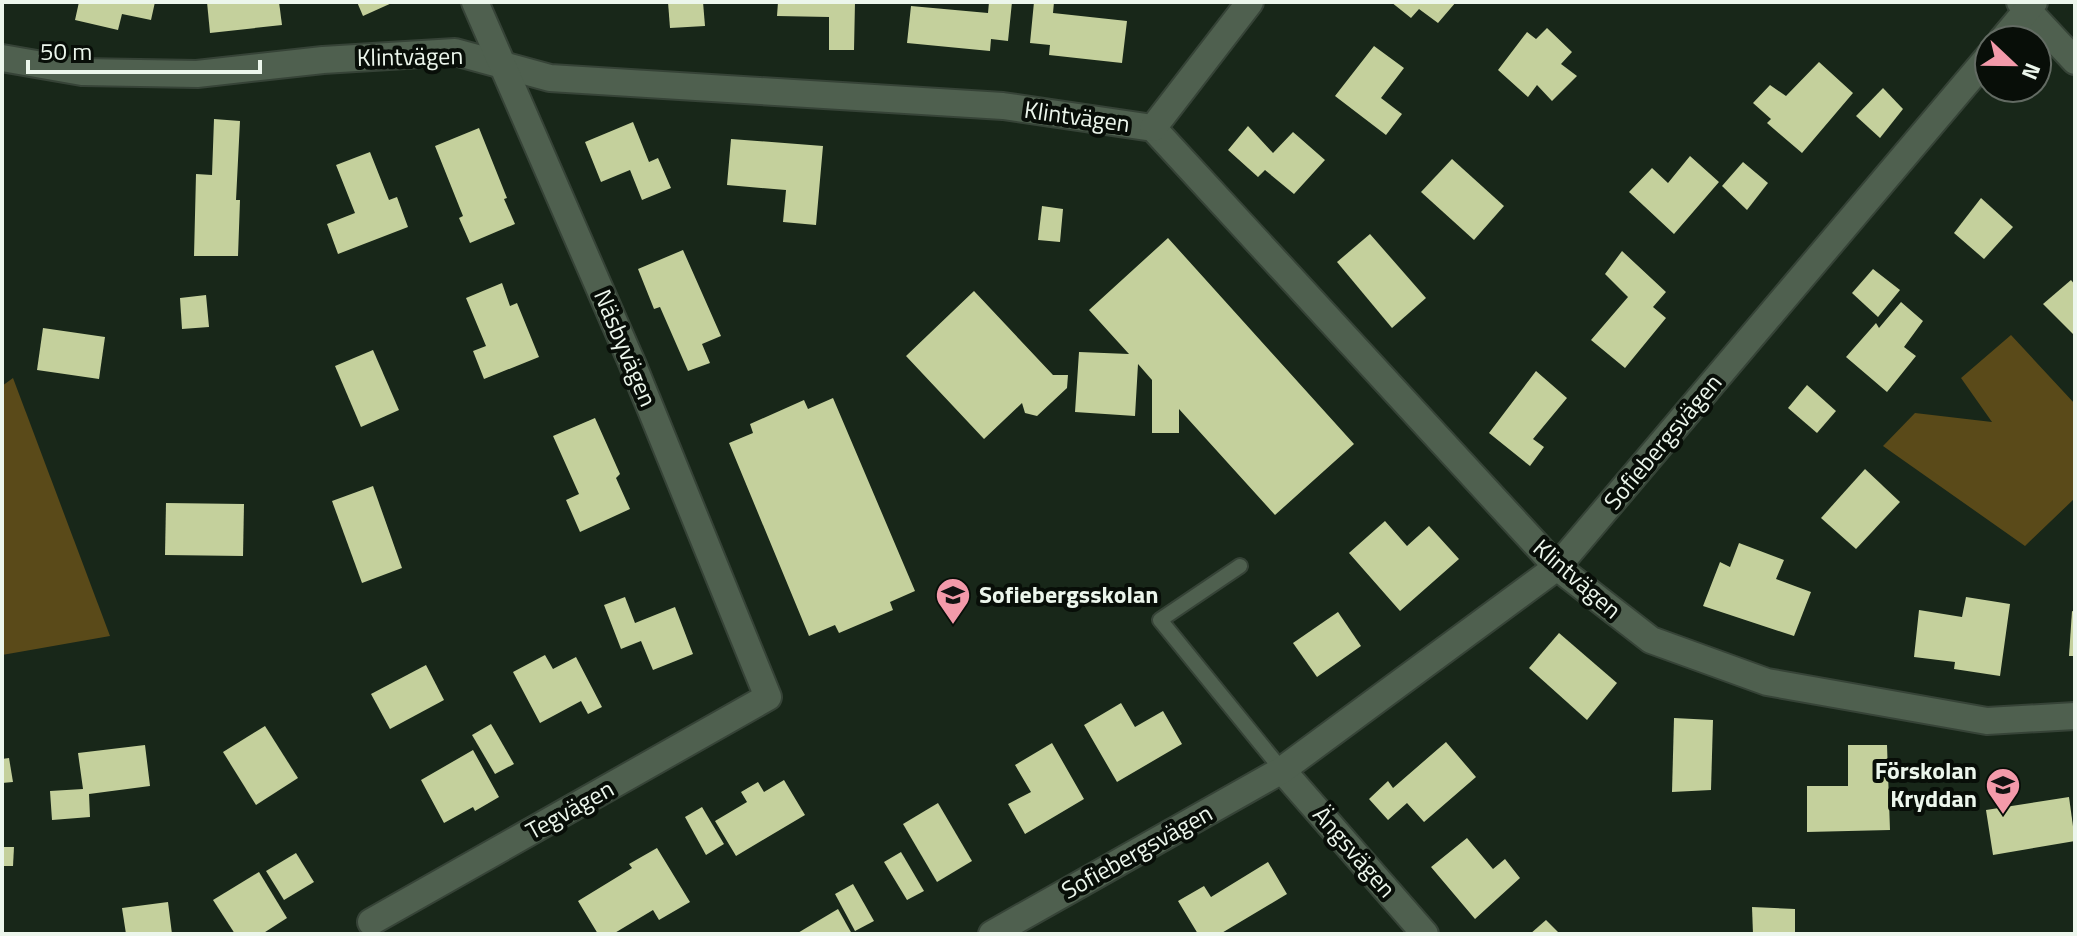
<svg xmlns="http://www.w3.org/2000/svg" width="2077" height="936" font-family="'Titillium Web',sans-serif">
<rect width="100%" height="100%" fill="#182719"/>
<g fill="#5a4a19">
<polygon points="2011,335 2075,404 2075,498 2025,546 1883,446 1915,413 1992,422 1961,378"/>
<polygon points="13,378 110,636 2,655 2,386"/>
</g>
<g fill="#c4d09c">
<polygon points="79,2 155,2 151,20 122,14 118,30 75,20"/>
<polygon points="207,2 279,2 282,25 210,33"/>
<polygon points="357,2 394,2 363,16"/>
<polygon points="668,2 703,2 705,26 670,28"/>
<polygon points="778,2 855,2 854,50 829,50 829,17 777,16"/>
<polygon points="989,2 1012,2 1008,41 991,39 990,51 907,43 911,6 988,13"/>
<polygon points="1034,2 1054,2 1053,13 1127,21 1122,63 1049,55 1050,45 1030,43"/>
<polygon points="1391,2 1456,2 1438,23 1419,9 1411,18"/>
<polygon points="1547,28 1572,52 1561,64 1577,76 1552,101 1537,85 1528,97 1498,70 1527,32 1536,39"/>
<polygon points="1374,46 1404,68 1381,98 1402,114 1386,135 1335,96"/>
<polygon points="1819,62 1853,93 1802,153 1767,123 1771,119 1753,103 1770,85 1786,96"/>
<polygon points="1883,88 1903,109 1880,138 1856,116"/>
<polygon points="214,119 240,121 236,200 240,200 238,256 194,256 196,174 212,175"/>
<polygon points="633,122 649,162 658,158 671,188 642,200 630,170 601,182 585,142"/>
<polygon points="1248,126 1273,153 1293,132 1325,160 1294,194 1265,170 1258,177 1228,150"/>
<polygon points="479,128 507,198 504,199 515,224 470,243 459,218 463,216 435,146"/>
<polygon points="731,139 823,146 816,225 783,222 786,190 727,185"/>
<polygon points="370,152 389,200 397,197 408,227 338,254 327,224 355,213 336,165"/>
<polygon points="1690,156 1719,182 1674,234 1629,192 1652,168 1668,183"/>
<polygon points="1452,159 1504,206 1474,240 1421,192"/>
<polygon points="1743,162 1768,183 1747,210 1722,186"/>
<polygon points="1981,198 2013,227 1984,259 1954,233"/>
<polygon points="1042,206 1063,209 1060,242 1038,240"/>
<polygon points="1370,234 1426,298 1392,328 1337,262"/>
<polygon points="1168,238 1354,444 1275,515 1179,409 1179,433 1152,433 1152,380 1138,364 1135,416 1075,412 1079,352 1129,354 1089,310"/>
<polygon points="683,250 721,336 702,344 710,363 688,371 660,307 654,309 638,269"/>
<polygon points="1622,251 1666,292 1653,307 1666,318 1625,368 1591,340 1628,297 1605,274"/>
<polygon points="1873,269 1900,290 1878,317 1852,293"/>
<polygon points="2071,280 2075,285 2075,336 2043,304"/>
<polygon points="502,283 510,306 517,303 539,357 484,379 473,351 486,346 466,298"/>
<polygon points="974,291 1053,375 1068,375 1067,388 1037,416 1025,413 1022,403 984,439 906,356"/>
<polygon points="206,295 209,327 182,329 180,298"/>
<polygon points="1901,302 1923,321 1904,347 1916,356 1887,392 1846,357 1876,323 1879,328"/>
<polygon points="43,328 105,337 99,379 37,370"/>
<polygon points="373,350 399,410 361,427 335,366"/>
<polygon points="1536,371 1567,398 1533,439 1544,447 1530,466 1489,433"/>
<polygon points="1807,385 1836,411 1817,433 1788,408"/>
<polygon points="833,398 915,591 890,602 893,610 839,633 835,625 809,636 729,443 753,433 750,424 804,400 808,409"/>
<polygon points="595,418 620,474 616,478 630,509 580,532 566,500 579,494 553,436"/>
<polygon points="1865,469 1900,502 1856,549 1821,518"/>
<polygon points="373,486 402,568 362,583 332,501"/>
<polygon points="166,503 244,504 243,556 165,555"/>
<polygon points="1385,521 1407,546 1429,526 1459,559 1400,611 1349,553"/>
<polygon points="1739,543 1784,560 1776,579 1811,592 1794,636 1703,606 1720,562 1730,567"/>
<polygon points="625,597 635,623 675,607 693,654 653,670 641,641 621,649 604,605"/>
<polygon points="1966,597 2010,604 2000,676 1954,669 1955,662 1914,657 1919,610 1962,617"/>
<polygon points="2072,611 2075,612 2075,656 2069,656"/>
<polygon points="1338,612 1361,646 1317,677 1293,643"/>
<polygon points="1559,633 1617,683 1587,720 1529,668"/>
<polygon points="545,655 553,669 576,657 602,707 588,714 581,701 540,723 513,672"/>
<polygon points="426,665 444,700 390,729 371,694"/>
<polygon points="1121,703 1135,727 1163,711 1182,744 1117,782 1084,725"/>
<polygon points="1674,718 1713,720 1711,790 1672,792"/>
<polygon points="491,724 514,764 495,774 472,735"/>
<polygon points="265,726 298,778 256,805 223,752"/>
<polygon points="1446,742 1476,777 1424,822 1407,803 1388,820 1369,799 1388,781 1393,788"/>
<polygon points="1052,743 1084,799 1025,834 1008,804 1031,792 1015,765"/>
<polygon points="145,745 150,786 89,794 90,817 52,820 50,791 83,789 78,753"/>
<polygon points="1848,745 1887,745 1890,830 1807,832 1807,786 1848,786"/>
<polygon points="473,750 499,797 475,811 473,807 444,823 421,780"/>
<polygon points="9,758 13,782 2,783 2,759"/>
<polygon points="784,780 805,815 736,856 715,821 747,802 741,792 758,782 764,792"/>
<polygon points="2069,797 2075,841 1993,855 1986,810"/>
<polygon points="938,803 972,861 937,882 903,824"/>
<polygon points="702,807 724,844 706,855 685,817"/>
<polygon points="1467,838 1493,869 1505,859 1520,878 1475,919 1431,867"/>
<polygon points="2,847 14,847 13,866 2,866"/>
<polygon points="657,848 690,902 659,920 653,910 613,934 598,934 578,901 632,868 629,864"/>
<polygon points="901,852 924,891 907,900 884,862"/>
<polygon points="296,853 314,882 284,900 266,871"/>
<polygon points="1268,862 1287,894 1220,934 1198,934 1178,901 1204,886 1211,897"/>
<polygon points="259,872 287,918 262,934 235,934 213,900"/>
<polygon points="853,884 874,921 855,931 835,894"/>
<polygon points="168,902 172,934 126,934 122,908"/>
<polygon points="1752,907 1795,909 1795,934 1753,934"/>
<polygon points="838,909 852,934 796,934"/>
<polygon points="1546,920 1560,934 1530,934"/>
</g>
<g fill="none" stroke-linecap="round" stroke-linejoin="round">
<g stroke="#364337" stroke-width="18">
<polyline id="lane" points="1240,566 1160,620 1282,770"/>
</g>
<g stroke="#364337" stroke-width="30">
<g id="street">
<polyline points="2020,2 2075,61"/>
<polyline points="2002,40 2034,2"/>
<polyline points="2,58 82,72 197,74 323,60 455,52 550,78 1003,106 1153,128 1557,567 1651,640 1767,682 1987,721 2075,716"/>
<polyline points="1153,128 1250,2"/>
<polyline points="1282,770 1425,934"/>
<polyline points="371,922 768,697 632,363 475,2"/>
<polyline points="992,934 1282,770 1557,567 1989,56"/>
</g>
</g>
<use href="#lane" stroke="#4f604f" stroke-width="14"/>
<use href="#street" stroke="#4f604f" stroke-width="26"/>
</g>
<defs>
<g id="school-pin" transform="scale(1.8)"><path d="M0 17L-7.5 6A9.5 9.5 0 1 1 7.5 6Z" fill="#f39aaa" stroke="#080e08"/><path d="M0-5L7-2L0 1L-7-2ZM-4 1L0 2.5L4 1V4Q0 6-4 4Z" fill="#111"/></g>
</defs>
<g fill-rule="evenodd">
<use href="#school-pin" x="953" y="595"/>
<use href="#school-pin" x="2003" y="785"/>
</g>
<g text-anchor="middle" stroke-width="8" stroke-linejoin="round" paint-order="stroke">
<g font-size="24" fill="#ecf6ec" stroke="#080e08">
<text transform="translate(410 57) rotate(-1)" y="8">Klintvägen</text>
<text transform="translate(1077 117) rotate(8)" y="8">Klintvägen</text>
<text transform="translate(625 348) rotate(67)" y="8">Näsbyvägen</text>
<text transform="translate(1663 442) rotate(-50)" y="8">Sofiebergsvägen</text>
<text transform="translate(1577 579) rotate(41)" y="8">Klintvägen</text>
<text transform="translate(570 810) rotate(-29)" y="8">Tegvägen</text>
<text transform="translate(1137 852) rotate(-29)" y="8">Sofiebergsvägen</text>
<text transform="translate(1354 852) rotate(49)" y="8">Ängsvägen</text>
</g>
<g font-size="24" font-weight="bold" fill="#ecf6ec" stroke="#080e08" text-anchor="start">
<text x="979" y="603">Sofiebergsskolan</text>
<text x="1977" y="779" text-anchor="end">Förskolan<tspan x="1977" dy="28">Kryddan</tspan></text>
</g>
</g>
<rect width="2077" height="936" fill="none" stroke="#ecf6ec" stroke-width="8"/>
<g transform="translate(2013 64) rotate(112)"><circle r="38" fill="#080e08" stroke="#636b63" stroke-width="2"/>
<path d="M0-6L14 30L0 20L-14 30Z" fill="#f39aaa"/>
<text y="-12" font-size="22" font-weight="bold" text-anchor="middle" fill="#ecf6ec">N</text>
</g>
<path d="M28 60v12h232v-12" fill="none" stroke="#ecf6ec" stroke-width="4"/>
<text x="40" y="60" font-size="24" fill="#ecf6ec" stroke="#080e08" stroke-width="6" paint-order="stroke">50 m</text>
</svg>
